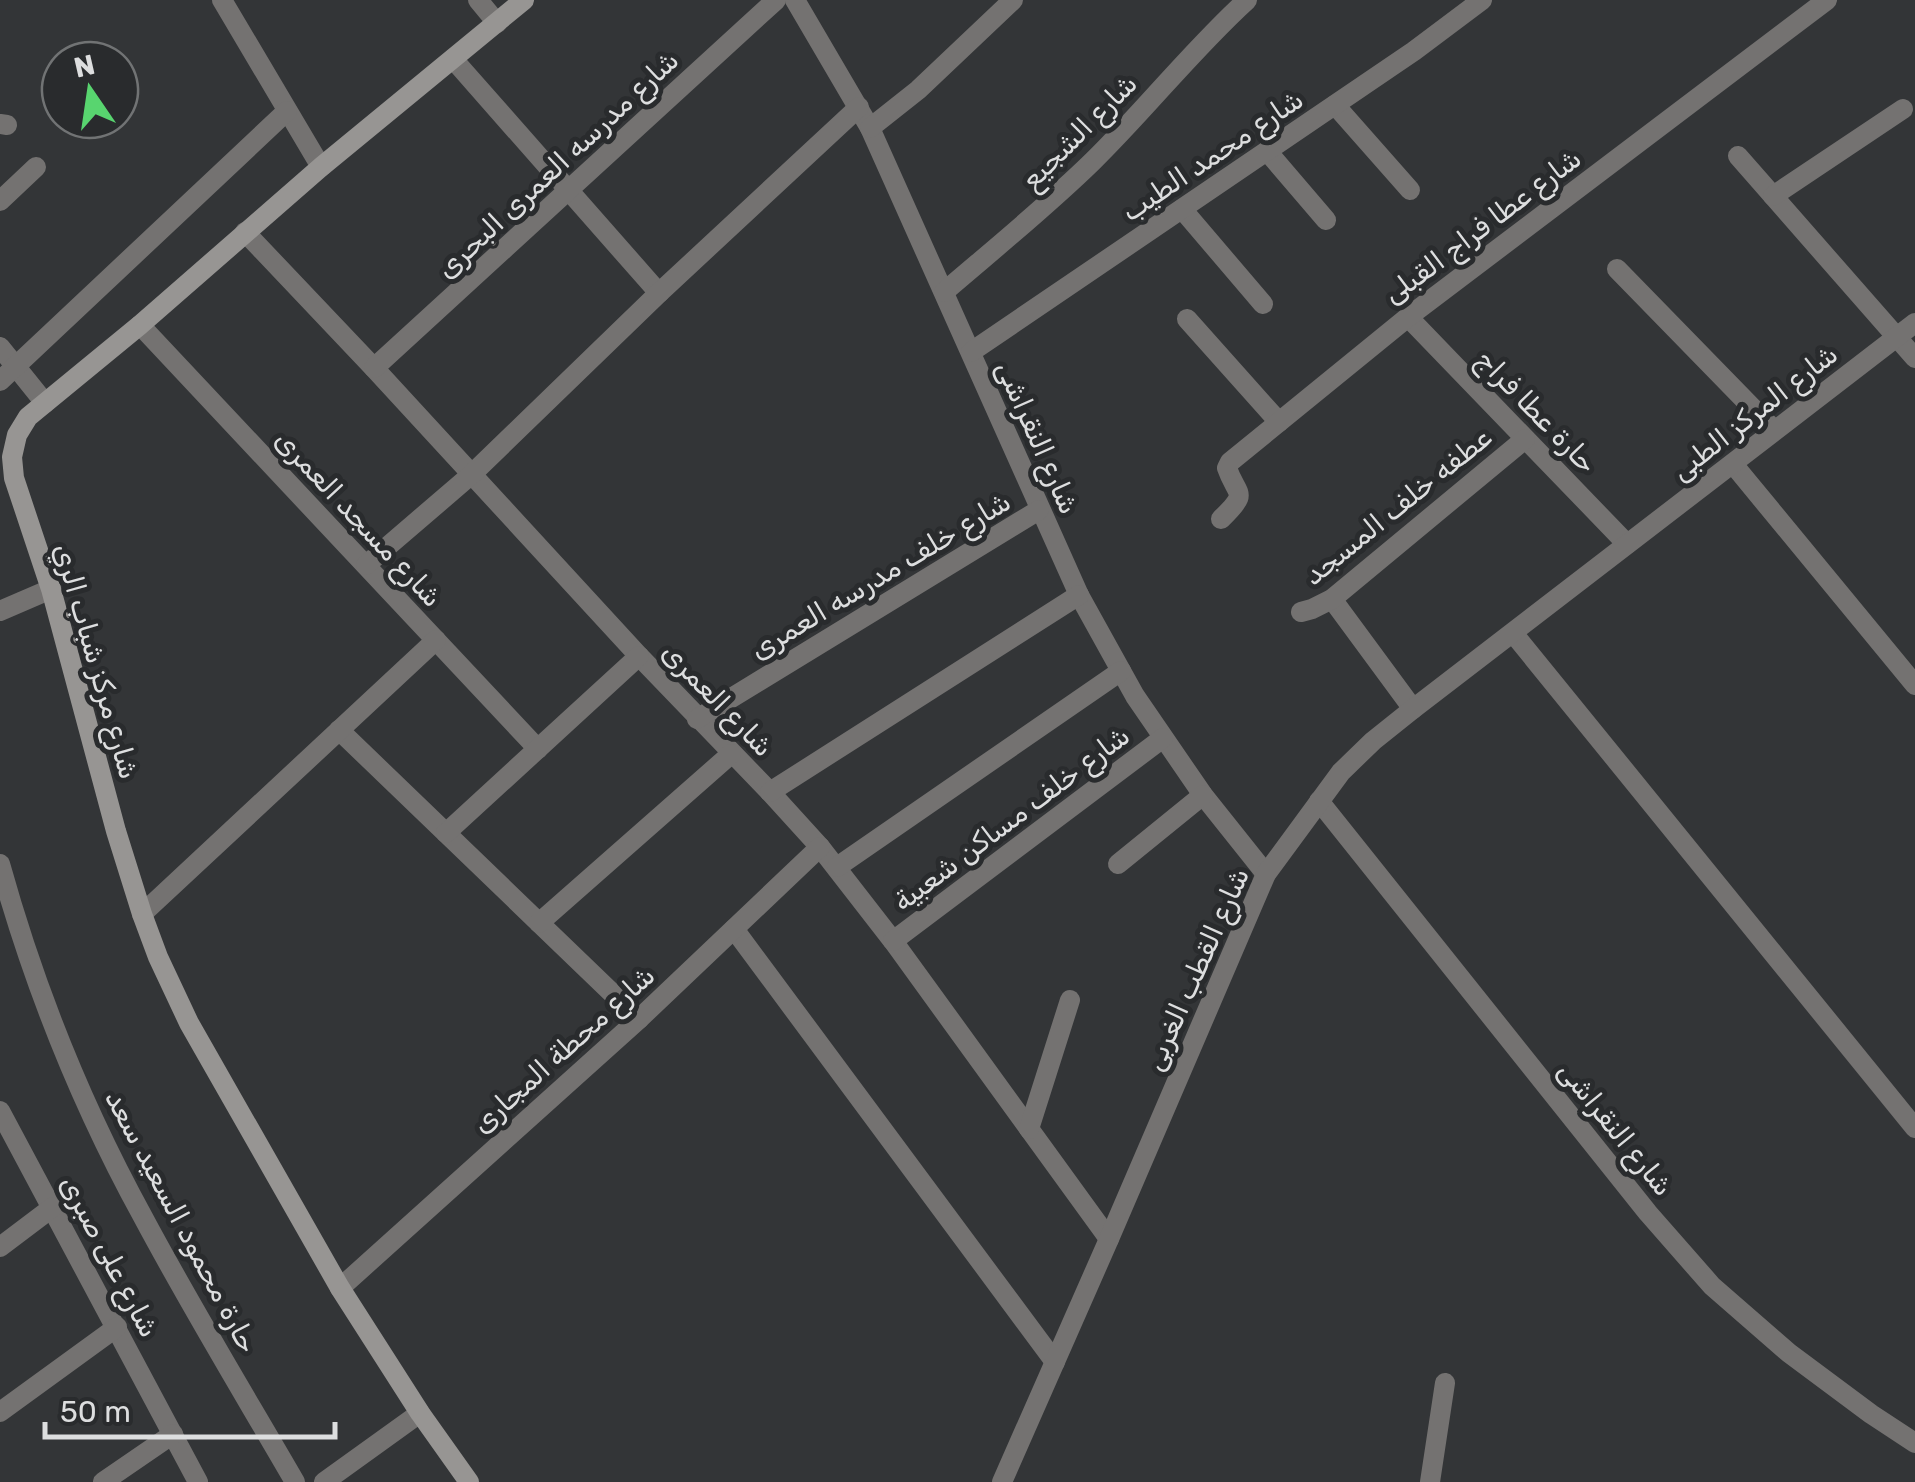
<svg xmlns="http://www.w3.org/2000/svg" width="1915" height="1482" font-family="Rubik,Vazirmatn,sans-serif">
<rect width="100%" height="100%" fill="#333537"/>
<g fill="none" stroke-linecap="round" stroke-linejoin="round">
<g stroke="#747271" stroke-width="20">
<polyline points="222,0 321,167"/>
<polyline points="478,0 497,23"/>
<polyline points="795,0 870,128 1079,595 1135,696 1203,795 1266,874"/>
<polyline points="453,59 659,293"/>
<polyline points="1335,105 1410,190"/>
<polyline points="0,124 7,125"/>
<polyline points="870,128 918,90 1013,0"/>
<polyline points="1267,151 1326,220"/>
<polyline points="1738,156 1915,358"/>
<polyline points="1773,196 1903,109"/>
<polyline points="0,201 36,167"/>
<polyline points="1182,209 1263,304"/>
<polyline points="245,232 374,368 639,656 770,792 820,847 893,941 1109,1239"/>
<polyline points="1617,269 1774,430"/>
<path d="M 944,292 C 994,249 1046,207 1093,161 C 1146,109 1192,50 1247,0"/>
<polyline points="1408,317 1627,544"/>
<polyline points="1187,319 1279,422"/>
<polyline points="140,325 538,749"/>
<polyline points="0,347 45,403"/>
<polyline points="971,352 1414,51 1482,0"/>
<polyline points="374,368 776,0"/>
<polyline points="0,381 287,111"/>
<polyline points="1733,464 1915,685"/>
<path d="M 1221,519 C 1250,491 1237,497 1227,468 L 1230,462 L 1408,317 L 1827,0"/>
<polyline points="366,565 472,474 659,293 859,107"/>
<polyline points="1332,599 1413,709"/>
<polyline points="0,611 51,589"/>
<polyline points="1301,612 1312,609 1332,599 1525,439"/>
<polyline points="1513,633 1915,1128"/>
<polyline points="697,719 1039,510"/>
<polyline points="339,730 639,1019"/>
<polyline points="770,792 1079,595"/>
<polyline points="1319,801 1648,1213 1712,1286 1789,1353 1871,1414 1915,1443"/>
<polyline points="446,833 639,656"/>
<path d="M 0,864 C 34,986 82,1106 143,1217 C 191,1307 244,1394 295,1482"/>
<polyline points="1118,864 1203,795"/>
<polyline points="837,867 1121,671"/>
<polyline points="142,914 436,640"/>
<polyline points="539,923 731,754"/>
<polyline points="734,929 1055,1362"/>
<polyline points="893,941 1163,738"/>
<polyline points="0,1111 198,1482"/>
<polyline points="1029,1129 1070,1000"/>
<polyline points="0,1247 53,1207"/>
<polyline points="340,1288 639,1019 820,847"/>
<polyline points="0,1412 117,1327"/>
<polyline points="103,1482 173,1434"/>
<polyline points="324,1482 420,1413"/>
<polyline points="1002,1482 1109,1239 1266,874 1341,772 1373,741 1413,709 1915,323"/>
<polyline points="1430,1482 1445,1383"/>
</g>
<polyline stroke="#979593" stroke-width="20" points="469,1482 420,1413 340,1288 189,1023 158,957 142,914 116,831 51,589 14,478 12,457 17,435 28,417 140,325 321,167 524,0"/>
</g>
<g text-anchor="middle" stroke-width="10" stroke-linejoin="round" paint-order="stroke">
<g font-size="28" fill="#dddedf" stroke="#292b2d">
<text transform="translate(1079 131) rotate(-45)" y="10">شارع الشجيع</text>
<text transform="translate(1212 155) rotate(-34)" y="10">شارع محمد الطيب</text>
<text transform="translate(557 164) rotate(-43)" y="10">شارع مدرسه العمرى البحرى</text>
<text transform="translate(1482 226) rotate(-37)" y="10">شارع عطا فراج القبلى</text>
<text transform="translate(1537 411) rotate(46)" y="10">حارة عطا فراج</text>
<text transform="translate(1754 412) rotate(-38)" y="10">شارع المركز الطبى</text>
<text transform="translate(1038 437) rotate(66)" y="10">شارع النقراشى</text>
<text transform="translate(1397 506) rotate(-39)" y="10">عطفه خلف المسجد</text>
<text transform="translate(359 518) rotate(47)" y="10">شارع مسجد العمرى</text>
<text transform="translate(880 575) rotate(-31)" y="10">شارع خلف مدرسه العمرى</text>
<text transform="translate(97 661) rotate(74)" y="10">شارع مركز شباب الري</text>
<text transform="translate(718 699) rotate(46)" y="10">شارع العمرى</text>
<text transform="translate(1011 818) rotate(-37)" y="10">شارع خلف مساكن شعبية</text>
<text transform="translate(1196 969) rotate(-66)" y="10">شارع القطب الغربى</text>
<text transform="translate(563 1049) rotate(-42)" y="10">شارع محطة المجارى</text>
<text transform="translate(1616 1128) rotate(51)" y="10">شارع النقراشى</text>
<text transform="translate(182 1221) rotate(62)" y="10">حارة محمود السعيد سعد</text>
<text transform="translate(110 1256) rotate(62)" y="10">شارع على صبرى</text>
</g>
</g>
<g transform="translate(90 90) rotate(347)"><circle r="48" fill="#292b2d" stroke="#717374" stroke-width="2.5"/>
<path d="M0-8L18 38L0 25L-18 38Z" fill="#58d56f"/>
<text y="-15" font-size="28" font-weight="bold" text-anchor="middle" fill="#dddedf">N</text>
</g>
<path d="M45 1422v15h290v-15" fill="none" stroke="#dddedf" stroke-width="5"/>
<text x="60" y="1422" font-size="30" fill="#dddedf" stroke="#292b2d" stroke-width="8" paint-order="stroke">50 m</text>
</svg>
